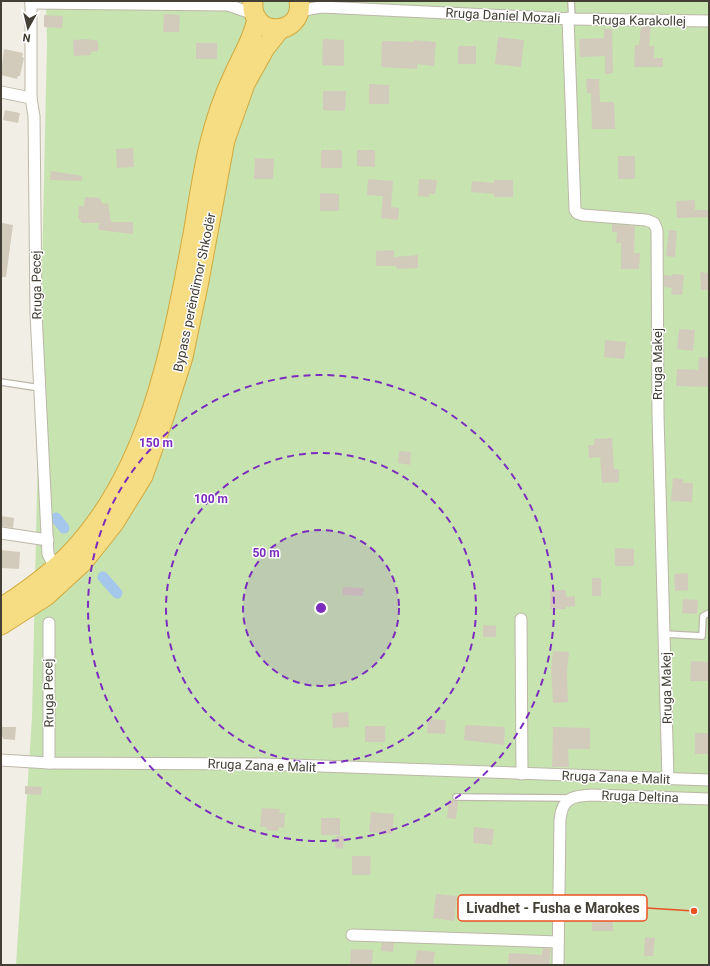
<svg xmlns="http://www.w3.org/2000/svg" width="710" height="966" font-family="Roboto,sans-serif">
<rect width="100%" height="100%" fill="#f1efe5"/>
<polygon fill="#c7e3b0" points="46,1 709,1 709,965 16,965 32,717 47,44"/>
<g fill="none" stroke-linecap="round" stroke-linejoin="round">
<g stroke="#a4c7eb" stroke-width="11">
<polyline points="56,518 64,528"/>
<polyline points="103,577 117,593"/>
</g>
</g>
<g fill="#d2cbbb">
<polygon points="164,14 180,15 179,32 163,32"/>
<polygon points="44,15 63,16 62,28 44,27"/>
<polygon points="641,27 651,27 649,46 654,46 654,58 663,58 663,67 634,67 635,45 639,45"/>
<polygon points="604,29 612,29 613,73 605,74 605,56 580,57 579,39 604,38"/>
<polygon points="498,37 524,40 521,67 495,64"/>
<polygon points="87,39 98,41 98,51 91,52 91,55 74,56 73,40"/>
<polygon points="323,39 344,40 344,66 322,65"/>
<polygon points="414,40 436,42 434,66 417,64 417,69 381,67 382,41 414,42"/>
<rect x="196" y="43" width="21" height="16"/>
<rect x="458" y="46" width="18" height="18"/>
<polygon points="4,49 23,53 22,57 24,58 20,76 18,76 17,79 1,75"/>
<polygon points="586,79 599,79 600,102 614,102 615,129 592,129 591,93 587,93"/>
<polygon points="369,84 389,85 389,104 369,104"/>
<polygon points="323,91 346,91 345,111 323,110"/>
<polygon points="5,110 20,113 18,123 3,120"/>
<polygon points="133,148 134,167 117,168 116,149"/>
<rect x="321" y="150" width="21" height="18"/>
<polygon points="357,150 375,150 375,167 357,166"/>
<rect x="618" y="156" width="17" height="23"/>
<polygon points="255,158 274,159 273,179 254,179"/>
<polygon points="51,171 82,176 82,181 50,180"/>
<polygon points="368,179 393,181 391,207 399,208 398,220 381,218 383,196 367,195"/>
<polygon points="419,179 437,180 435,194 429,194 429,197 418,196"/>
<polygon points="494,180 513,180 513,197 494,197 494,194 471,192 472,181 494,183"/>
<polygon points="320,193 339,194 339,211 320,211"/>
<polygon points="85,197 99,198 103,204 108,203 111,222 133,222 133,234 98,230 99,223 82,223 78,217 79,206 84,206"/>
<polygon points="695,200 695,210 709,210 709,217 677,218 676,201"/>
<polygon points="2,223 13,225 6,277 1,277"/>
<polygon points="612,224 635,226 634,253 640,253 639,269 621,269 621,243 616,243 617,232 612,232"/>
<polygon points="669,230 677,231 675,257 666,256"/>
<polygon points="394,250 394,257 418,255 418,268 397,269 396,266 376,266 376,251"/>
<polygon points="700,272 709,273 709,290 701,290"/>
<polygon points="672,274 684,275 682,295 671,294 672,288 664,287 664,275 672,276"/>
<polygon points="679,329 695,330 693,351 677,349"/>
<polygon points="605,340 626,342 624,359 604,357"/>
<polygon points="699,357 709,358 708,387 676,386 677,369 698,370"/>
<polygon points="612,438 614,469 619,469 619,482 602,483 600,457 589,458 588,445 594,445 594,439"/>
<polygon points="399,451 411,452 410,465 398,463"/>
<polygon points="673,478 683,479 683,483 693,483 692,502 671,501"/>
<polygon points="1,516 14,518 13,528 1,526"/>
<polygon points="615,548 634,549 634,566 615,566"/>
<polygon points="1,550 20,552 19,569 1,568"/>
<polygon points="688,573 688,590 675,591 674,574"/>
<rect x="592" y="578" width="9" height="18"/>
<polygon points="343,587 364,588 363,596 343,595"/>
<polygon points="550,590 566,590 566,597 575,596 575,606 566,607 566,609 550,609"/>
<polygon points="683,599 698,600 697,614 682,613"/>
<polygon points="483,625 496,626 496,637 483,637"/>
<polygon points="553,651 569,652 567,672 568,702 553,703 551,670"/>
<polygon points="691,661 709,662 709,681 690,681"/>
<polygon points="348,712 349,727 333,728 332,713"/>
<polygon points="428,719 446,720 445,734 427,733"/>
<polygon points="465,725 505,727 504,745 464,740"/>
<rect x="365" y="726" width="20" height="16"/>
<polygon points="1,727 16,727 15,740 3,739 3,737 1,737"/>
<polygon points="553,727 590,728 590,749 568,749 569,767 552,767"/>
<rect x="695" y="733" width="14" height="21"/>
<polygon points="25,786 42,787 41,795 25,794"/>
<polygon points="449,800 458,801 456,819 447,818"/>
<polygon points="262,808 280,809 279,813 285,813 284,828 279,827 278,831 266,830 267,827 260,827"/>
<polygon points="371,812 394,814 392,834 369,832"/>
<rect x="321" y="818" width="19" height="17"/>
<polygon points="474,827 494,829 492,845 473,843"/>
<polygon points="336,836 344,836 343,849 335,848"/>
<polygon points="352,856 371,856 370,875 352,875"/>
<polygon points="436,894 457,896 454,921 433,918"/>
<polygon points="592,909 612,909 613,931 592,931"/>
<polygon points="645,937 655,938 653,956 644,956"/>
<polygon points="382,943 394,943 393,952 381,951"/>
<polygon points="543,948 551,949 549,965 508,965 509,953 542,955"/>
<polygon points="351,949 373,950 372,965 350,965"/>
<polygon points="417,950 435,952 433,965 415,965"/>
</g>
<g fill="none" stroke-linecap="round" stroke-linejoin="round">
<g stroke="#bcb7a8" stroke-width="8">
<g id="service">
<polyline points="571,1 572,19"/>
<polyline points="1,382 40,388"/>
<polyline points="665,634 702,636 703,616 709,613"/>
<polyline points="456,797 570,798"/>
</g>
</g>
<g stroke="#bcb7a8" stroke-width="13">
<g id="minor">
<polyline points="31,1 31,98 34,116 36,313 48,554 55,568"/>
<polyline points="31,3 228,5 254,14"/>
<polyline points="299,11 321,7 572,19 709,21"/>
<polyline points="568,18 575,210 577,213 583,215 646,220 654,223 657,230 658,416 668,779"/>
<polyline points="1,92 31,98"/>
<polyline points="1,533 48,540"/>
<polyline points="521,619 522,774"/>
<polyline points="1,760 49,763 264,764 709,780"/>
<polyline points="49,763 49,623"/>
<polyline points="352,935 558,942"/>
<path d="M 558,965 L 560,820 C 562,798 572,796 592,795 L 709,799"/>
</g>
</g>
<g stroke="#d2a93e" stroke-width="21">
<g id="trunk">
<path d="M 253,1 C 249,39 305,37 299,1"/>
<path d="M 1,608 C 24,593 47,577 67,557 C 150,473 172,346 193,234 C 198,205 202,175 209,146 C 215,121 223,97 234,74 C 242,56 253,39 257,19"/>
<polyline points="1,625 46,596 83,562 114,523 143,476 163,420 183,357 199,281 225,140 245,84 265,48 280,29"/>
</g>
</g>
<use href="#service" stroke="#fff" stroke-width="5.5"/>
<use href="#minor" stroke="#fff" stroke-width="11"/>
<use href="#trunk" stroke="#f6dc82" stroke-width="19"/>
</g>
<circle cx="321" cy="608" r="78" fill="#7b2cbf" fill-opacity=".12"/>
<g fill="none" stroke="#7b2cbf" stroke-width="2" stroke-dasharray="7 5">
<circle cx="321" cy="608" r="78"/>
<circle cx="321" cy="608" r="155"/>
<circle cx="321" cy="608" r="233"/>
</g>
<g text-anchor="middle" stroke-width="3" stroke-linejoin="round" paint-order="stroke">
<g font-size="13" fill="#433f35" stroke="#fff">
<text transform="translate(503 15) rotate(3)" y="5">Rruga Daniel Mozali</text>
<text transform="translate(639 20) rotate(1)" y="5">Rruga Karakollej</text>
<text transform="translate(36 285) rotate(-91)" y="5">Rruga Pecej</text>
<text transform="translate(194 292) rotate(-78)" y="5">Bypass perëndimor Shkodër</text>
<text transform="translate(657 364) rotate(-90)" y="5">Rruga Makej</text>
<text transform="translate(666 688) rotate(-91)" y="5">Rruga Makej</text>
<text transform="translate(48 693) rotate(-91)" y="5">Rruga Pecej</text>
<text transform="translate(262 765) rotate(2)" y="5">Rruga Zana e Malit</text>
<text transform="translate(616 777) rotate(2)" y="5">Rruga Zana e Malit</text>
<text transform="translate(640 796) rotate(2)" y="5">Rruga Deltina</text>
</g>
</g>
<circle cx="321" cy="608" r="6" fill="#7b2cbf" stroke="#fff" stroke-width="2"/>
<g font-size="12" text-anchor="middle" font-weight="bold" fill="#7b2cbf" stroke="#fff" stroke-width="3" stroke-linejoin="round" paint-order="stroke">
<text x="156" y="447">150 m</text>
<text x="211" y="503">100 m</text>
<text x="266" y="557">50 m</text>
</g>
<path fill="none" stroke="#eb5222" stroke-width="1.5" d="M694 911L647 908"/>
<circle fill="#eb5222" stroke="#fff" stroke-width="1.5" cx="694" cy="911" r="4"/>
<rect fill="#fff" stroke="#eb5222" stroke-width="1.5" x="458" y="895" width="189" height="26" rx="4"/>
<g font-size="14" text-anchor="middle" font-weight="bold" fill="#433f35">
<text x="553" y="913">Livadhet - Fusha e Marokes</text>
</g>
<rect width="710" height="966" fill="none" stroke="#433f35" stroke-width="4"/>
<g transform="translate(28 28) rotate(188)" stroke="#ffffff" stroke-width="3" paint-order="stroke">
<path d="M0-3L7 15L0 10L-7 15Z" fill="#433f35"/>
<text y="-6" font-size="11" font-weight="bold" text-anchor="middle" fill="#433f35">N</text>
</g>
</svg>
